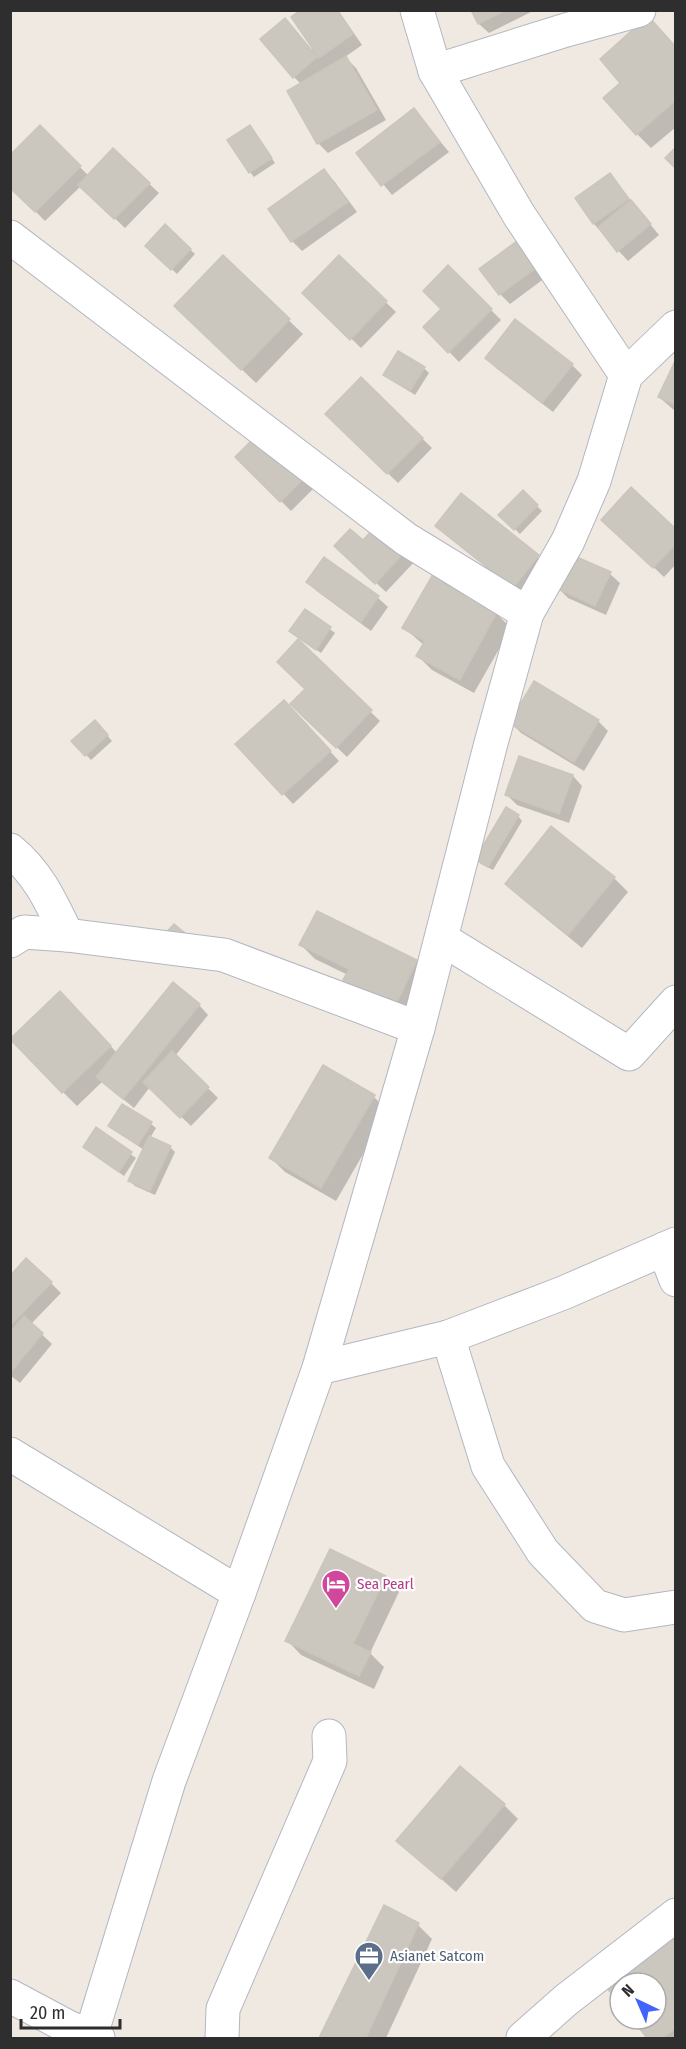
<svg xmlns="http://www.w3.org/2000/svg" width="686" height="2049" font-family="'Fira Sans Condensed',sans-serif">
<rect width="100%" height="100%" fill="#efe9e1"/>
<g fill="#0003">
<polygon points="303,10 338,10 362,45 345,57 356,68 386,120 328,153 319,144 289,91 301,84 294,77 295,30 312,50 314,49"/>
<polygon points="472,10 535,10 489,33 479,24"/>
<polygon points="648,18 676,47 676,127 651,148 637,134 622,83"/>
<polygon points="414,110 449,152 392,195 358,153"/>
<polygon points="250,127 275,163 254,177 250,172"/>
<polygon points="40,128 89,176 113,150 159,193 125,228 81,186 45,221 10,186"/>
<polygon points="324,171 334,181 357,212 302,251 292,241 270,209"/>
<polygon points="610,175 659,235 628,261 594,224 577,198"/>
<polygon points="165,226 195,254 177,274 147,246"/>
<polygon points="517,243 545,278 510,304 500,294"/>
<polygon points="223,257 303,334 256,383 190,320"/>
<polygon points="339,257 396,312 361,348 304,293"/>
<polygon points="448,267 501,320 459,362 425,327 443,309"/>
<polygon points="487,358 572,365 582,375 553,412 496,368"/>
<polygon points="676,362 676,412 659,397"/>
<polygon points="424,368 429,373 415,395 385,375"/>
<polygon points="361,379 432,448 398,483 327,414"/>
<polygon points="262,433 315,487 291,511 237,457"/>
<polygon points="523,492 542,511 520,534 500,515"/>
<polygon points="461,495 548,566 523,597 437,526"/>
<polygon points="613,529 676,531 676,564 664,577"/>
<polygon points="363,543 418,558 386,592 346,555"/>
<polygon points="325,559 378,598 388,607 371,631 318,592 308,582"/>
<polygon points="610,574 620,583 606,615 568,598 558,588"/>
<polygon points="432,578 496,613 511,628 474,693 432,670 418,656 424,645 404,628"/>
<polygon points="305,611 335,633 321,653 296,636"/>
<polygon points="298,641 380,721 347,757 292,704 307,689"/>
<polygon points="294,712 339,761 293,804 237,744"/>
<polygon points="598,721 608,731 584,771 521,733 511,723"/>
<polygon points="99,726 112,741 91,760 73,741"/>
<polygon points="573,776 582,786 569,823 517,805 507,795"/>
<polygon points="518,816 522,821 493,870 481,864 476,859"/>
<polygon points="614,878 628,892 582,948 521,898 507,884"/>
<polygon points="317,913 417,962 431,976 409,1019 359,994 345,980 348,975 315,959 301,945"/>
<polygon points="199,1005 208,1015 175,1056 218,1098 191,1126 150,1087 134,1108 102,1082 77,1106 63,1092 74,1007 117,1053"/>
<polygon points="374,1097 388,1111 336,1201 285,1172 271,1158"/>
<polygon points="151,1124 156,1128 150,1138 170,1147 175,1152 155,1195 135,1186 130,1181 144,1150 109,1126"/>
<polygon points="97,1130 136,1158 124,1176 85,1147"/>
<polygon points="10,1278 51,1283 61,1293 31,1324 52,1344 20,1383 10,1375"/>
<polygon points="330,1551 385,1578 399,1592 370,1653 384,1667 374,1689 301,1655 287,1640"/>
<polygon points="504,1805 518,1819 456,1892 398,1841"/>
<polygon points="384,1907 418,1925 432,1939 386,2038 320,2038"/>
<polygon points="676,1928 676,2038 649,2038 634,2019 656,2019 656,1983 620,1983 620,2002 605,1983"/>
</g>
<g fill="#cbc7bf" stroke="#cbc5ba" stroke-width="1.5">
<polygon points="301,10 337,10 353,34 319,58 291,17"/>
<polygon points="471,10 506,10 478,24"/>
<polygon points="648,16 676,47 676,100 636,135 603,98 620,83 600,59"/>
<polygon points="285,18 317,57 293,78 260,39"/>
<polygon points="346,56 377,110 317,144 287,91"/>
<polygon points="414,108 440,142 381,186 356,153"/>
<polygon points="40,125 81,166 35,212 10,188 10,155"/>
<polygon points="250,125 272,158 249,173 227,140"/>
<polygon points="676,147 676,169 665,158"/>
<polygon points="113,148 150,183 114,219 78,185"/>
<polygon points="324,169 348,202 291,242 268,209"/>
<polygon points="610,173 629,199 593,224 575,198"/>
<polygon points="631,200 651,224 617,252 598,227"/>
<polygon points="165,224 191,249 171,270 145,246"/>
<polygon points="517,241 536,268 499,295 479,269"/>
<polygon points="223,255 290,319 241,370 174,306"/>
<polygon points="339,255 387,301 350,340 302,293"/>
<polygon points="448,265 492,309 448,353 423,327 441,309 423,291"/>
<polygon points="515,319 573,364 542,403 485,358"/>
<polygon points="398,351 425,367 410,391 383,375"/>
<polygon points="676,359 676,405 658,397"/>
<polygon points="361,377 423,438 387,474 325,414"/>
<polygon points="262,430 306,476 280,502 235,457"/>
<polygon points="631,487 676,529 676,544 653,568 601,520"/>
<polygon points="523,490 538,505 514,530 498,515"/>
<polygon points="461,493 539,555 513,588 435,526"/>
<polygon points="381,521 409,547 375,584 334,546 350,529 363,540"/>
<polygon points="572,555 611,572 595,606 556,588"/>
<polygon points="324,557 379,596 361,622 306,582"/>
<polygon points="432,576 497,612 460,680 416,656 425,641 402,628"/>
<polygon points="305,609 331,627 316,650 289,631"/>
<polygon points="298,639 372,710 336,748 290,704 305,689 277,662"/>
<polygon points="534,681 599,720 574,762 509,723"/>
<polygon points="284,700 331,751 282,795 235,744"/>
<polygon points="95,720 108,735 85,756 71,741"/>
<polygon points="519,756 573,775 559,814 505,795"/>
<polygon points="506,807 519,815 488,867 475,859"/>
<polygon points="551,826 615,877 568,935 505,884"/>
<polygon points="317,911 417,960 395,1006 343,980 349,969 299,945"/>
<polygon points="174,924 191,938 163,936"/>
<polygon points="173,982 200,1004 123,1099 96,1077"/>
<polygon points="60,991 111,1046 62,1093 10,1039"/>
<polygon points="172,1051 209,1087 180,1118 143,1082"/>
<polygon points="323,1065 375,1095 321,1188 269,1158"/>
<polygon points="122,1104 152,1122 138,1145 108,1126"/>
<polygon points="96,1127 132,1152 119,1172 83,1147"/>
<polygon points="149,1136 171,1146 150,1191 128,1181"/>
<polygon points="26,1258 52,1282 10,1326 10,1276"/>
<polygon points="24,1316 43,1333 10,1373 10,1332"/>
<polygon points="330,1549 386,1576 353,1644 371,1652 359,1676 285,1641"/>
<polygon points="460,1766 505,1804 441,1879 396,1841"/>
<polygon points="384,1905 419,1923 366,2038 319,2038"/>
<polygon points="676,1926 676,2028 662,2038 647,2038 632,2019 656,2019 656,1983 620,1983 620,2004 603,1983"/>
</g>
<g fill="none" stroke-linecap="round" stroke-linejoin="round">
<g stroke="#b4b7c1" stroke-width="35">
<g id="minor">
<polyline points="417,10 435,71 519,215 626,375"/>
<polyline points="435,71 566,30 639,10"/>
<polyline points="10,237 406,539 527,613"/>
<path d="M 10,850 C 39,874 51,902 67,935"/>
<polyline points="442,939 629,1054 676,1002"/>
<polyline points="10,941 24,932 67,935 224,955 418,1028"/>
<polyline points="664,1249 676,1280"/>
<polyline points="448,1337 488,1466 543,1552 595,1606 624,1615 676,1607"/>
<polyline points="319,1368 448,1337 563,1293 676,1244"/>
<polyline points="10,1454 239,1593"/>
<polyline points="91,2035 169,1781 239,1593 319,1368 418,1028 491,743 527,613 568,541 594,481 626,375 676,327"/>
<polyline points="222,2038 223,2009 330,1761 329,1736"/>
<polyline points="523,2038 566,2000 676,1915"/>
</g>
</g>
<g stroke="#b4b7c1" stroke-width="35">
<polyline id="secondary" points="10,1996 70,2028 98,2038"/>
</g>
<use href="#minor" stroke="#fff" stroke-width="33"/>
<use href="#secondary" stroke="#fff" stroke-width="33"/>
</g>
<defs>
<g id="hotel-pin" transform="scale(1.5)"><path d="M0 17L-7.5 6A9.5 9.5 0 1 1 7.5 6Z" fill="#d1479c" stroke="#fff"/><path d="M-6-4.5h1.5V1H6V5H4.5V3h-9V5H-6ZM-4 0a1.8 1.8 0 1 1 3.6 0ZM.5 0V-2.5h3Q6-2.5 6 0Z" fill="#fff"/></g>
<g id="office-pin" transform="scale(1.5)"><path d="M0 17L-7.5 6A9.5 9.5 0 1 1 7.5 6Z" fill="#5c6f8a" stroke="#fff"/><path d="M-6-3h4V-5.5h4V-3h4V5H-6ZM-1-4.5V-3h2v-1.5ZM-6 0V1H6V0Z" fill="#fff"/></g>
</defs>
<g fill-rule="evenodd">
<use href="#hotel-pin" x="336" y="1584"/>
<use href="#office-pin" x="369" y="1956"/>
</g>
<g text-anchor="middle" stroke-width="4.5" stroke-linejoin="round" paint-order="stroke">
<g font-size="15" fill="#b23c85" stroke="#fff" text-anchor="start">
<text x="357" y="1589">Sea Pearl</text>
</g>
<g font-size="15" fill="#4e5e75" stroke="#fff" text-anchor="start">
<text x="390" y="1961">Asianet Satcom</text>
</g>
</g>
<rect width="686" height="2049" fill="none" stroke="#2e2e2e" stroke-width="24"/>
<g transform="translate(638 2001) rotate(316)"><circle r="28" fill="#ffffff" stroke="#ababab" stroke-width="1.5"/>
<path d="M0-4.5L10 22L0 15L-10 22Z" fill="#4264fb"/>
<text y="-9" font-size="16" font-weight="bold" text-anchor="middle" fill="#2e2e2e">N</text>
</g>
<path d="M21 2019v9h99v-9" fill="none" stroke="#2e2e2e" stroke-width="3"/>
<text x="30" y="2019" font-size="18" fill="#2e2e2e" stroke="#ffffff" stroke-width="4.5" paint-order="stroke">20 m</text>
</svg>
